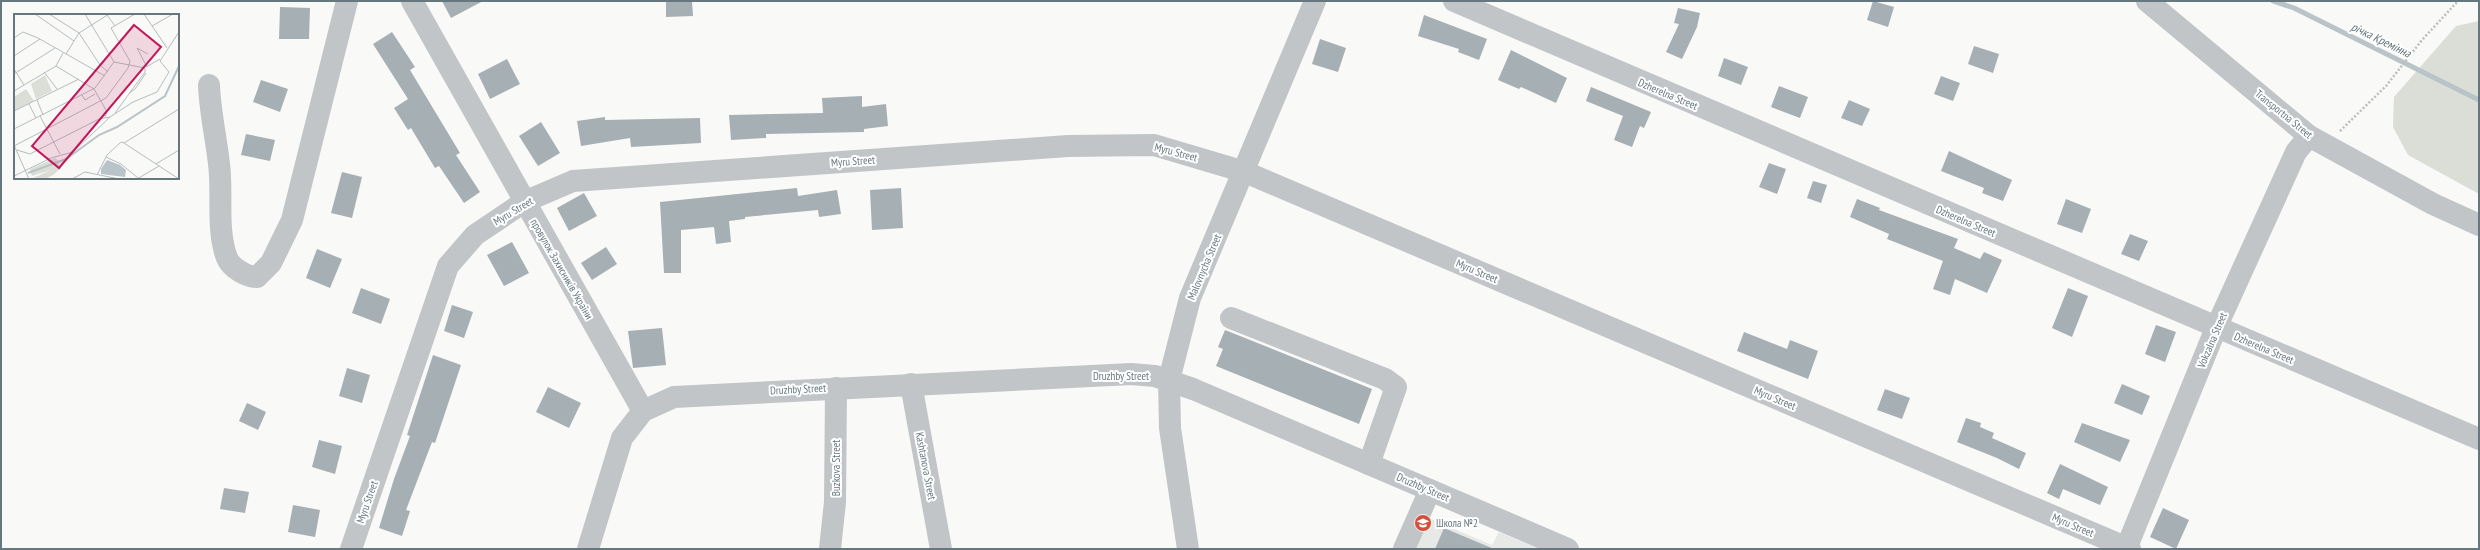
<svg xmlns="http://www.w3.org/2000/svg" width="2480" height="550" font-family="'PT Sans Narrow',sans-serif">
<rect width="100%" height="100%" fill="#f9f9f7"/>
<polygon fill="#e7e9e7" points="1412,511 1492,545 1499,532 1539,549 1395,549"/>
<polygon fill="#daded7" points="2479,21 2479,194 2408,155 2393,127 2394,97 2456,26"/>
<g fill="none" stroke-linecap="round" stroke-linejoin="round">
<polyline stroke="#b8c4c7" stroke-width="5" points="2273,1 2294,8 2479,100"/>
</g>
<g fill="#a6afb3">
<polygon points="442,1 483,1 451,18"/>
<polygon points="666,1 692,1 693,16 666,17"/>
<polygon points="1873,1 1894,7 1888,27 1867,20"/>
<polygon points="280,7 310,8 309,39 279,39"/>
<polygon points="1678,8 1700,13 1697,27 1682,59 1666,52 1679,24 1674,23"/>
<polygon points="1424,15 1487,39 1479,60 1458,52 1459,49 1418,36"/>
<polygon points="392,32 415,67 410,70 460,153 456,155 480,192 464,203 439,166 435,168 411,128 408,130 394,108 408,99 373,44"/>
<polygon points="1320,39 1346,48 1338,72 1312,64"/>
<polygon points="1974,46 1999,54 1993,73 1968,64"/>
<polygon points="1511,50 1567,78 1556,103 1521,87 1519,89 1498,80"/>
<polygon points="1724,58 1748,67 1741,85 1718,76"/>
<polygon points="507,59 520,84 490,99 478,74"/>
<polygon points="1941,76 1960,83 1953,101 1934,94"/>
<polygon points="261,80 288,89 280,112 253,102"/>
<polygon points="1779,86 1808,97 1800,118 1771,107"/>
<polygon points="1591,87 1651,112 1644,128 1640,126 1632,147 1614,140 1623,116 1586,101"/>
<polygon points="862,96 862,107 886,104 888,126 864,129 864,132 766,134 766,138 731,140 729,115 823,113 822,98"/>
<polygon points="1849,100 1870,109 1862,126 1841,118"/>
<polygon points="605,117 605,120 700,118 701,143 631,147 630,138 581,146 577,121"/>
<polygon points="541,122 560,153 538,166 519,136"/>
<polygon points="246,134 275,140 270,161 241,155"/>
<polygon points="1949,151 2012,180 2003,201 1982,193 1984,188 1941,171"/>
<polygon points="1769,163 1786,169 1777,194 1759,187"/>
<polygon points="342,172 362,177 352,218 331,213"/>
<polygon points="1813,181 1827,185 1821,203 1807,198"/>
<polygon points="797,188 798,196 837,190 841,214 819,217 818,210 745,217 745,219 729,221 731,242 716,244 714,227 681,230 681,273 664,273 660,202"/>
<polygon points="901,188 903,228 872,230 870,190"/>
<polygon points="584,193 597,216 569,231 557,208"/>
<polygon points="1857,199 1880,208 1879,210 1958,239 1954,248 1980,259 1984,252 2002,260 1987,293 1955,279 1950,295 1933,289 1943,261 1887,239 1889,234 1850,217"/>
<polygon points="2066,199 2091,209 2082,233 2057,224"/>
<polygon points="2130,234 2148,241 2139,261 2121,254"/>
<polygon points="512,242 529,273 504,286 487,255"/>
<polygon points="606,247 617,264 592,280 581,263"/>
<polygon points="317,249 342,259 330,288 306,278"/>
<polygon points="361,288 390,299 381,324 352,313"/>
<polygon points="2068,288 2088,296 2072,337 2052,328"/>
<polygon points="452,305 473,312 464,338 444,331"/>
<polygon points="2156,325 2176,332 2165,362 2145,354"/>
<polygon points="662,328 666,365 633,368 628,331"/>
<polygon points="1225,330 1372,389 1359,424 1216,366 1223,349 1218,347"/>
<polygon points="1744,332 1787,349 1790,340 1818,351 1808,379 1737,351"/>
<polygon points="433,355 461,365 435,443 432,442 406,510 410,511 402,536 379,528 394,479 410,436 407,435"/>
<polygon points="347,368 370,375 362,403 339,396"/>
<polygon points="2122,384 2150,396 2142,415 2114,403"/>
<polygon points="548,387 581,403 569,428 536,412"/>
<polygon points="1885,389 1910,398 1902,419 1877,410"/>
<polygon points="247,403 266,412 258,430 239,421"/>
<polygon points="1966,418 1981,423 1980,427 1994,433 1992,438 2026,453 2019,469 1997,458 1957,442"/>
<polygon points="2082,423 2130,440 2120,462 2074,442"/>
<polygon points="319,440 342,446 335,474 312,467"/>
<polygon points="2060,464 2108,487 2100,505 2063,489 2059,499 2047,493"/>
<polygon points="224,488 249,492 245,513 220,509"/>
<polygon points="293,505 320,510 315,537 288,532"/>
<polygon points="2163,508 2189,520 2176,549 2150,537"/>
<polygon points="1444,528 1494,549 1435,549"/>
</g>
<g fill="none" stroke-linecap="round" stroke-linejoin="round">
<polyline stroke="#bbbec0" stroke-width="2.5" stroke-dasharray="2 2" stroke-linecap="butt" points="2340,131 2386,86 2422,40 2458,1"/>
<g stroke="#c1c5c8" stroke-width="22">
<polyline points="412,1 643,411"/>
<polyline points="1454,1 2479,439"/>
<polyline points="2147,1 2309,136 2433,204 2479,225"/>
<path d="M 209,85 C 210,112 216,137 219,164 C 223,194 216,229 227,258 C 231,268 247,277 257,277 L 271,263 L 292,220 L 347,1"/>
<polyline points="1231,318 1385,379 1396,387 1369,464"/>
<polyline points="911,384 941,549"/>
<polyline points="351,549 448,266 475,235 524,202 573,181 1068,146 1154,145 1245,172 2130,549"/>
<polyline points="588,549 622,438 643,411 674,397 1131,374 1155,376 1193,389 1568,549"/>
<polyline points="830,549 835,502 836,388"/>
<polyline points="1188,549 1170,428 1169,380 1190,298 1315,1"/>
<polyline points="1404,549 1430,490"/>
<polyline points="2126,549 2216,328 2296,152 2309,136"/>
</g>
</g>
<defs>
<g id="school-disc" transform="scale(0.9)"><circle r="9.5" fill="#d3503d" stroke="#fff"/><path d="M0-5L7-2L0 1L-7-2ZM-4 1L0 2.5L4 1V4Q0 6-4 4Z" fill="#fff"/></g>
</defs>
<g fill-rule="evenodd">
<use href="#school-disc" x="1423" y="523"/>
</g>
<g text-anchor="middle" stroke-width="4" stroke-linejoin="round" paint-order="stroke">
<g font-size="11" fill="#66777f" stroke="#fff">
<text transform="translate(1668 94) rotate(23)" y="4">Dzherelna Street</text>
<text transform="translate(2284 114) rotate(39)" y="4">Transportna Street</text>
<text transform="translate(1176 152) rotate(15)" y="4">Myru Street</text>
<text transform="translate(853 161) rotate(-4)" y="4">Myru Street</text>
<text transform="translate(513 211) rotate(-31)" y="4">Myru Street</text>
<text transform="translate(1966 221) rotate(23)" y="4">Dzherelna Street</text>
<text transform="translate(1204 267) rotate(-67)" y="4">Malovnycha Street</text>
<text transform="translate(562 269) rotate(60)" y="4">провулок Захисників України</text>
<text transform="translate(1477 271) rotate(23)" y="4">Myru Street</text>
<text transform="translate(2212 340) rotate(-67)" y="4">Vokzalna Street</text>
<text transform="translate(2264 348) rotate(23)" y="4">Dzherelna Street</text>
<text x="1121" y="380">Druzhby Street</text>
<text transform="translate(798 389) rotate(-3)" y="4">Druzhby Street</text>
<text transform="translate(1775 398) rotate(23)" y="4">Myru Street</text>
<text transform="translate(926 466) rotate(79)" y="4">Kashtanova Street</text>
<text transform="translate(836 468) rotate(-90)" y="4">Buzkova Street</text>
<text transform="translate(1423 487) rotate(23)" y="4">Druzhby Street</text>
<text transform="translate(367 502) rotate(-71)" y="4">Myru Street</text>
<text transform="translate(2073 525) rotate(23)" y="4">Myru Street</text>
</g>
<g font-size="11" fill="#66777f" stroke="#fff" text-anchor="start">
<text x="1436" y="527">Школа №2</text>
</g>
<g font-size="12" font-style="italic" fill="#627679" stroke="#fff">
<text transform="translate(2381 40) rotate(26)" y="4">річка Кремінна</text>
</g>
</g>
<g transform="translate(14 14)">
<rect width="165" height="165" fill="#f9f9f7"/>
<path d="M 31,61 L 38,77 L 22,85 L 17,70 ZM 12,75 L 20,87 L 0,97 L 0,83 ZM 41,144 L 44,146 L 46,155 L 39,161 L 31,165 L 17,165 L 37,156 L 18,162 L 16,155 Z" fill="#daded7"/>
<path d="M 93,146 L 106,151 L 112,156 L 111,163 L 87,160 L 87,155 Z" fill="#b8c4c7"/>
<path fill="none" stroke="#b8c4c7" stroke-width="2" d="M 14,159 L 52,145 L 85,121 L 103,113 L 151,82 L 165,52"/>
<path fill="none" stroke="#b5bdc0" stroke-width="1" d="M 21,0 L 60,27M 35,0 L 65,19 L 95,0M 71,0 L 100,48M 130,0 L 153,34M 93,1 L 101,12M 138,12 L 159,0M 0,24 L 9,18 L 24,24 L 91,62M 52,40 L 65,19 L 86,51 L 94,58M 0,42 L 26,25M 100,48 L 131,54M 42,52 L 80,75 L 93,98 L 91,103M 132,53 L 146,45M 133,53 L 123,34 L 134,40M 0,55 L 10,71M 30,58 L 43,75M 0,60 L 41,34M 0,77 L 42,52 L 49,39M 115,79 L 121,75 L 132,59M 68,81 L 71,86 L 81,80M 23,86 L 29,101M 15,90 L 22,104M 0,97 L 65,65M 101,99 L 131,58 L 131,54M 26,102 L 46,140M 0,115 L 81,74 L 100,48M 110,129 L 165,165M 0,131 L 15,165M 0,132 L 92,84 L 114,54 L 116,47 L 97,14 L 121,0M 3,136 L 16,140 L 85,105 L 96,103M 92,143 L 107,150 L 124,164M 142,150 L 165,136M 83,161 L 93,141 L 107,128 L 110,129 L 165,95M 0,162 L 37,144 L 59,138 L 96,103 L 119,88 L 143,78 L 155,58 L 146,47 L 165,18M 58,165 L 71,158 L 105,165M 123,165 L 145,152"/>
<path fill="#c2185b" fill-opacity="0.15" stroke="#c2185b" stroke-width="2" d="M 120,11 L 147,33 L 45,154 L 18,132 Z"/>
<rect width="165" height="165" fill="none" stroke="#66777f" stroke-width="2"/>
</g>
<rect width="2480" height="550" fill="none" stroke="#66777f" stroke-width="4"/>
</svg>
